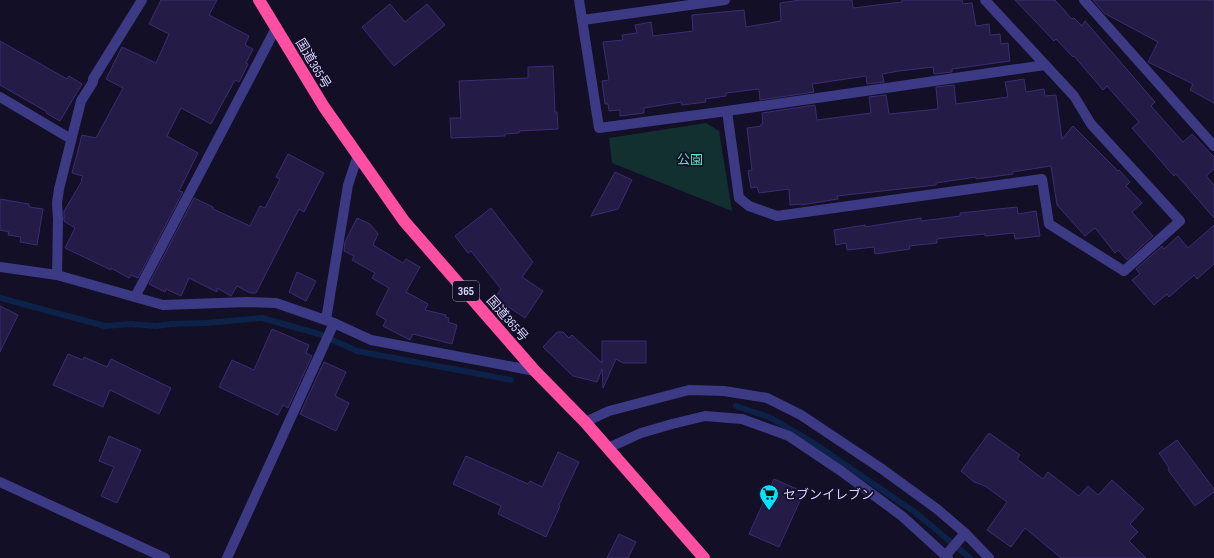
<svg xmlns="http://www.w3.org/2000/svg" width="1214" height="558" font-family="'Sofia Sans Condensed','Noto Sans JP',sans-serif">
<rect width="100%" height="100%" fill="#130f26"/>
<polygon fill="#12302f" points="706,123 719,131 732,211 612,163 609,138"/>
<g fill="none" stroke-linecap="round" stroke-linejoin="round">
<g stroke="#0c2248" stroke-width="6">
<polyline points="0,298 105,326 131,324 156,326 172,324 206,323 262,318 319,334 357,351 511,380"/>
<polyline points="736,406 769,417 812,442 916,513 970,558"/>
</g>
</g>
<g fill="#241b47" stroke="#3b2d73">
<polygon points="161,0 217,0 209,15 249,36 245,45 253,49 246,63 248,64 239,82 235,80 211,124 181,108 167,136 198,153 179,191 183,192 138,278 131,275 129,278 111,268 111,270 65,248 75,228 64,221 64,211 82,181 81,180 83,176 72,173 82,135 96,138 123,88 106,79 122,47 156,63 169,34 149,24"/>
<polygon points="800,0 852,0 853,8 902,2 902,0 962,0 963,4 972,3 976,26 989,24 990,35 1000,34 1001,44 1008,43 1010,61 952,69 952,72 934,74 933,67 899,71 882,74 884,82 867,84 866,76 812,84 814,92 760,100 759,89 726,93 726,96 705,99 706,102 682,105 681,102 644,108 644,113 620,116 620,110 609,111 608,104 605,104 602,81 609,80 603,42 623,40 622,35 637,33 635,25 651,22 653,36 693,31 692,15 744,10 746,27 781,21 780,3"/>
<polygon points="1015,0 1055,0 1072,19 1074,18 1082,26 1085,21 1155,102 1151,106 1183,142 1192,134 1214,157 1214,169 1206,176 1214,185 1214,218 1176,174 1174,176 1132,128 1139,122 1107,86 1103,90 1074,56 1073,57 1056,39 1054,41"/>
<polygon points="1093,0 1214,0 1214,103 1190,90 1193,84 1148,62 1158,42 1104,13"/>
<polygon points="390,4 405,22 427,4 445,25 394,66 362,27"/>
<polygon points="0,41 67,79 69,76 82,84 60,121 46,113 47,112 0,85"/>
<polygon points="553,66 555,112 557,112 558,129 519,131 519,133 505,134 505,136 451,138 450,118 461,118 459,81 528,78 528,67"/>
<polygon points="1024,79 1026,92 1044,89 1045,96 1056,95 1062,139 1073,126 1118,171 1119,170 1130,182 1126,186 1142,203 1132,212 1153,236 1127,260 1118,250 1115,253 1095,228 1085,236 1057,205 1051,166 1012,172 1013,174 976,179 976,177 936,183 936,185 837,196 838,199 801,205 801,204 790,205 789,189 759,193 757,187 751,188 748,171 752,170 747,128 761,126 761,124 763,124 762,113 815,105 817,120 871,113 869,97 886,95 889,114 938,109 936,87 954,85 956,104 1008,97 1005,82"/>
<polygon points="288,154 324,173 304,212 299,209 256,293 250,293 237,286 231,296 217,288 217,292 189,278 181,296 166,289 165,292 149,284 194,198 213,207 213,209 250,226 260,206 265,208 280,179 276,177"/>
<polygon points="615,172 632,180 618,209 591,216"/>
<polygon points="0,199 29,204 29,207 43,209 37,245 20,242 21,237 8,235 9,232 0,230"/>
<polygon points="1017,207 1018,214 1036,211 1040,236 1015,239 1014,233 985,236 985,234 953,237 937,239 937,243 909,246 910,249 875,254 874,247 847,250 846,243 836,245 834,230 865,225 865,227 921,218 921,221 960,216 960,213"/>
<polygon points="491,208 533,262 522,277 543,291 525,318 495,298 501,289 471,251 468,253 455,236"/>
<polygon points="357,218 370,224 378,234 373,245 403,263 406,259 420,267 406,292 428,304 425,310 446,315 445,317 449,318 448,322 457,325 452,344 413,334 410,340 383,326 386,320 376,314 389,288 372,278 375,273 352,260 354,256 344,251 345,242"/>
<polygon points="1214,225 1214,264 1197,279 1194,275 1169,297 1167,294 1154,305 1132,280 1140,274 1136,269 1162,246 1164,249 1178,236 1188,248"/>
<polygon points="297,272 316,281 306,301 289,292"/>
<polygon points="0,306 18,315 0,352"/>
<polygon points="272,329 309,345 306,353 312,356 288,408 283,405 278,415 219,387 232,360 254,370"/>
<polygon points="557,332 563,332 569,338 572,335 602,363 602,341 646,341 646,363 623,363 616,359 603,388 602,369 597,382 573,376 543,347"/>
<polygon points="68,354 83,360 84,357 107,367 111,359 171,388 159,414 110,390 103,407 53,385"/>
<polygon points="324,362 346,372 335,396 349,403 336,431 300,414"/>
<polygon points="989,433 1020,455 1017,459 1043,479 1048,472 1079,496 1088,486 1098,495 1112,480 1144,509 1130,524 1138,532 1129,541 1146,558 1061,558 1025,528 1011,547 987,530 1007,502 985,486 974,482 961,471"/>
<polygon points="109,436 141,450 117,503 101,496 114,467 99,461"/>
<polygon points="1177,440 1214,489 1214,492 1195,506 1168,470 1169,468 1159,453"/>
<polygon points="558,452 579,462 559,505 560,506 546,537 498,514 501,506 453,484 466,456 528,484 530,481 542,487"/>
<polygon points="774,479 804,492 779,547 749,534"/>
<polygon points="619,534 636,542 628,558 607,558"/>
</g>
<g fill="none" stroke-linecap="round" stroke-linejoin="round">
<g stroke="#3d3a85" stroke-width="10">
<polyline points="579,0 599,128 727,111 739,198 749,206 777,216 1042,179 1049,224 1124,271 1180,221 1091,124 1074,96 985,0"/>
<polyline points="1084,0 1214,146"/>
<polyline points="583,20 725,0"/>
<polyline points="0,97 71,139"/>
<polyline points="727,111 1045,65"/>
<polyline points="0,267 57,275 163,305 247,302 276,303 334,323 371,340 535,371"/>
<polyline points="57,275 58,219 57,203 59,189 81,101 93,82 93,79 142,0"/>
<polyline points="135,297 276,28"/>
<polyline points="326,320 348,185 358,155"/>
<polyline points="585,422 609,411 689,390 724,391 767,398 801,415 882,469 937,509 965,533 989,558"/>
<polyline points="608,448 641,433 672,424 705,416 742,419 789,436 841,471 902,516 948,558"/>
<polyline points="0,482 165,558"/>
<polyline points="946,555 965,533"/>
<polyline points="227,558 334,323"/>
</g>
<polyline stroke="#ff4fa3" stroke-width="12" points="259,0 324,107 404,221 535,371 585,422 704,558"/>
</g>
<defs>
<g id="supermarket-pin" transform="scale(1)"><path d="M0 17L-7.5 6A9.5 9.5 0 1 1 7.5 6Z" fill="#00e5ff" stroke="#130f26"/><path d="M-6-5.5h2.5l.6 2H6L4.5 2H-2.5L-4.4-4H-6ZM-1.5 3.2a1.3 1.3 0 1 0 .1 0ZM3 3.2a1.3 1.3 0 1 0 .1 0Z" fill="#111"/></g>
</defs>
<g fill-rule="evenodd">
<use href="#supermarket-pin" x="769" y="494"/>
</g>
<g text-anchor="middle" stroke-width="3.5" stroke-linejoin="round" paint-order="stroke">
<rect fill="#130f26" stroke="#9e99be" stroke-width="1" x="453" y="281" width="26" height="20" rx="3"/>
<g font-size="12" font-weight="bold" fill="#d9d4ff">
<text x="466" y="295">365</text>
</g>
<g font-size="13" fill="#d9d4ff" stroke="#130f26">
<text transform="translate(314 63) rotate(59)" y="5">国道365号</text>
<text transform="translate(508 318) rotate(49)" y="5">国道365号</text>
</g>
<g font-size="13" fill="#5fe0c0" stroke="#130f26">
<text x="690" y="164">公園</text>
</g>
<g font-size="13" fill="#d9d4ff" stroke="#130f26" text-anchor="start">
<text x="783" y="499">セブンイレブン</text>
</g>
</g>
</svg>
